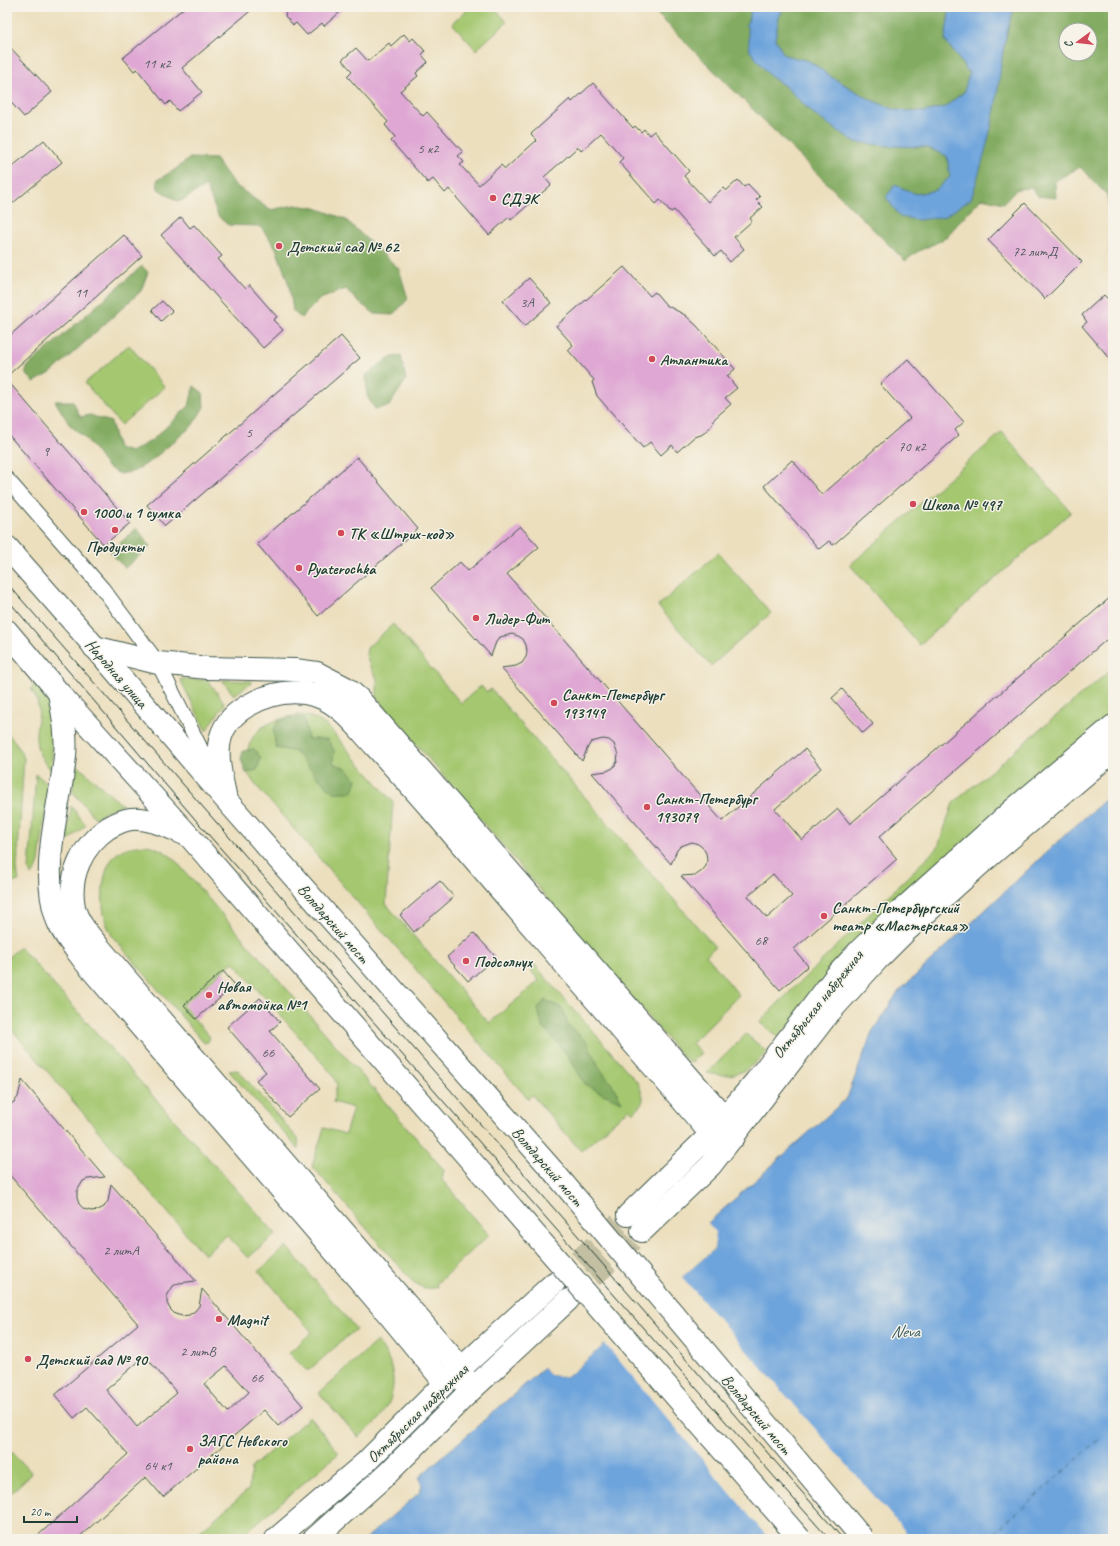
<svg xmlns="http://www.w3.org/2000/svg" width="1120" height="1546" font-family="Caveat,sans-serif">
<rect width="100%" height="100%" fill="#f7f3e8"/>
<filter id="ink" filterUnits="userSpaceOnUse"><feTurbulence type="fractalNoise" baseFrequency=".025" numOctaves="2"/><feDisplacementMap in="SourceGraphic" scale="8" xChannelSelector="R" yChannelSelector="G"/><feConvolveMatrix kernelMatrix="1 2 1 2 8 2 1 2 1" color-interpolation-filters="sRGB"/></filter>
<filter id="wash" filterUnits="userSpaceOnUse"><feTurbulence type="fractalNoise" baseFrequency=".012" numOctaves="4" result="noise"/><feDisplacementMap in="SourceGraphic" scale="16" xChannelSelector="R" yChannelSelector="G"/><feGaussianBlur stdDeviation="0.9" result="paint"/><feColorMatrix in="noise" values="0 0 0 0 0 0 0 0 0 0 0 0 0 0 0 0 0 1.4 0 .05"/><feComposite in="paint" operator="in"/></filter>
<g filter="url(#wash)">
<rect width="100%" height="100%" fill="#ecdfbe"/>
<g fill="#a4c770" stroke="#628252">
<polygon points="471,7 494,7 507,22 476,50 452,23"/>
<polygon points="129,345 165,387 121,425 85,383"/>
<polygon points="1002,432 1071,512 919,645 850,565"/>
<polygon points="718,553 771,613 711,666 658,606"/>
<polygon points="393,624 461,703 481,686 487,692 491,689 715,947 706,955 739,995 692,1043 701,1053 691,1063 681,1055 377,698 377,678 370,667 366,655 367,648"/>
<polygon points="1113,668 1113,717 778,1037 759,1022 938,847 953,803"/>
<polygon points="180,679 208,680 225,704 206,731"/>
<polygon points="222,680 251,681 251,683 234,695"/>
<path d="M 35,683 L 50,703 L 54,728 L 51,770 C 45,763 38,755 37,746 C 32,722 47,714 31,689 Z"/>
<path d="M 299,715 C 312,716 320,720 329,728 L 393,802 L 386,904 L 489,1023 L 539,981 L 529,968 L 534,964 L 638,1083 C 644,1098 647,1101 633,1113 L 629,1109 L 581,1151 L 532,1095 L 528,1099 L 254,783 C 252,779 249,776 247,772 C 243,757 250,735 263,727 C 274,720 286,717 299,715 Z"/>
<polygon points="7,733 16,743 24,758 17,869 19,881 8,884"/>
<polygon points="76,764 122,805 109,810 95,818 72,791"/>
<polygon points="36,774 49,785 39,862 37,868 31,876 29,870"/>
<polygon points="71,806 86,825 66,843"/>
<path d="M 146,845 C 157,847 165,851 174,859 L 444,1170 L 442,1180 L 489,1235 L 436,1284 L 438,1287 C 428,1290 420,1288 412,1281 L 312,1166 L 324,1128 L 345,1134 L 353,1108 L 333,1102 L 337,1084 L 332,1074 L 233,962 L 182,1005 L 210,1037 L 208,1042 L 204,1043 L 112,936 C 110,931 106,925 105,919 C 100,898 101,859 124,849 C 131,846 139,846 146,845 Z"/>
<polygon points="20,947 276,1234 248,1258 227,1235 204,1255 7,1024 7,958"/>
<path d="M 746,1034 L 767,1052 C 747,1072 735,1079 707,1073 Z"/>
<polygon points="238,1070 298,1139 299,1150 229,1071"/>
<polygon points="286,1246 356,1329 309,1370 306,1370 289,1353 312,1332 259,1271"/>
<path d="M 377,1341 C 398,1365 399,1397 377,1421 C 372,1427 365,1432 358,1437 L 319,1393 Z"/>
<polygon points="310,1417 339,1453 238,1539 191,1539 249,1489 251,1468"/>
<polygon points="12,1452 32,1473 11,1493 7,1489 7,1457"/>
</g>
<g fill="#83ac62" stroke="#51744b" fill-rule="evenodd">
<path d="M 650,7 L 752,7 L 747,24 L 770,76 L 786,87 L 816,116 L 890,146 L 926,147 L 947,156 L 950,177 L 936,190 L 916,194 L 895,185 L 944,217 L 995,105 L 1003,51 L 1011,16 L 1015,7 L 1113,7 L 1113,249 L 1109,253 L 1112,231 L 1107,195 L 1080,167 L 1055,181 L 1056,198 L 1038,196 L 1031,188 L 1017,189 L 1004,203 L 982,198 L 944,239 L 917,252 L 905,261 ZM 1066,30 L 1090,30 L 1090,54 L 1066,54 Z"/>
<polygon points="784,7 950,7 945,40 969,73 964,92 945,107 924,112 896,110 871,100 833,78 809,61 784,55 775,39 779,17"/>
<polygon points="190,158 215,159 235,185 270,210 295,205 316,208 345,219 399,269 408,299 393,315 375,314 357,301 346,289 320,299 301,318 293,311 289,285 276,248 260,226 228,225 218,216 206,186 179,202 158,189 157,180 173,171"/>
<polygon points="142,266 148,272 141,291 51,373 34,382 25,373 28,366"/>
<polygon points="401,355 406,380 389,406 375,409 367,396 366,375 389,358"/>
<polygon points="194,386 203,393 204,407 192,426 152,460 135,471 120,474 107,467 87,440 69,424 55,401 73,401 80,417 90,415 111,422 118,448 131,452 151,441 189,406"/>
<polygon points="137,528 150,546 125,568 110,552"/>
<polygon points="292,717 304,719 308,739 327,739 334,750 333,763 347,769 357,779 353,792 333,792 318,778 296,752 276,748 273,730 278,722"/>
<polygon points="254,749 261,758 257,770 246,773 241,759 243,751"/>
<polygon points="545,1000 563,1009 568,1025 587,1042 599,1067 613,1086 622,1102 603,1094 585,1084 567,1054 542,1026 538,1009"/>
</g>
<g fill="#6ea4dc" stroke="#467088">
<path d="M 752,7 L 784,7 L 779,17 L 775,39 L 784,55 L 809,61 L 833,78 L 871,100 L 896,110 L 924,112 L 945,107 L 964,92 L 969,73 L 945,40 L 950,7 L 1015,7 C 1002,37 1001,72 996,103 C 990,136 981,168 971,199 L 944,217 L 918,220 L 900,217 L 886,197 L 895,185 L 916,194 L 936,190 L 950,177 L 947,156 L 926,147 L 890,146 L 855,142 L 816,116 L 786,87 L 770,76 L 750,51 L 747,24 Z"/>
<path d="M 1113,793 L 1113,1539 L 365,1539 L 419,1493 C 423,1487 422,1483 419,1477 L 544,1368 L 550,1375 L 567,1377 L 714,1249 L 715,1232 L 708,1223 L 847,1098 L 872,1032 L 898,992 L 1067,833 Z"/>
</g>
<polygon fill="#ecdfbe" points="708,1223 716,1232 714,1249 682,1277 912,1539 769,1539 605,1344 567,1377 550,1375 544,1368 545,1367 551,1373 566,1375 712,1248 713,1232 706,1224"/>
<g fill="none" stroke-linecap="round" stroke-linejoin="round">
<polyline stroke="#375c66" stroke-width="1" stroke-dasharray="5 4" stroke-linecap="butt" points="988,1539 1113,1427"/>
</g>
<g id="blocks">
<g fill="#dfa8d4" fill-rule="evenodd">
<polygon points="185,7 255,7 182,68 202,92 178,111 170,101 166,105 137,69 134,71 123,58"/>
<polygon points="283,7 346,7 324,26 322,23 307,35 296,23 293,25 285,16 286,10"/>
<polygon points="404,34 410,41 413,38 425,51 422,55 428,62 416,73 418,76 400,91 423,116 427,112 463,152 458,156 464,162 460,165 479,185 501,165 505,169 537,140 531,134 570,99 572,102 593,83 633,128 635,126 641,132 644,129 649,135 654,131 689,171 684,176 708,202 723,188 726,191 738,180 744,187 748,184 760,197 756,200 763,207 750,218 752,221 734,237 744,249 730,262 721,251 715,256 674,210 671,212 660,200 656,204 619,162 623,158 601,133 581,151 578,147 544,177 551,185 511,220 509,217 489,235 449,189 445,193 433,179 428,183 391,141 395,137 385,125 388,122 347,76 352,71 342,60 356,48 368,61 389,43 391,46"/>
<polygon points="7,44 52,92 24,117 7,98"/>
<polygon points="44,140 62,162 7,208 7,171"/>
<polygon points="1025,203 1082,262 1045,299 988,240"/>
<polygon points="181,217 190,228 194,225 222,256 218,259 245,289 249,285 277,317 273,320 283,330 263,348 161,235"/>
<polygon points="124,235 142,256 7,376 7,338"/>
<polygon points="624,267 650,296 655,292 666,305 685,315 697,326 735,369 727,376 737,388 725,398 731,404 714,419 712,425 707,431 701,435 694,437 677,452 672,445 661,455 650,442 643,448 597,396 592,382 594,380 568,350 573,345 556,326"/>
<polygon points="529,278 551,303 525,326 503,301"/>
<polygon points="1104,295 1113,304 1113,362 1082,326 1087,322 1082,315"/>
<polygon points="162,301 172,311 161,321 152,310"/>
<polygon points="341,336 360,358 165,526 147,505"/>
<polygon points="908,359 964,422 955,430 959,435 833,545 829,541 819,549 764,486 792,460 822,495 910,418 880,384"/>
<polygon points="7,380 130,523 104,545 7,433"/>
<polygon points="357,457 418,529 318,616 257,544"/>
<path d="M 520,526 L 539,547 L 507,574 L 722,821 L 805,749 L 821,768 L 775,809 L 802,840 L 838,809 L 850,824 L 1113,595 L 1113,634 L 879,837 L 897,859 L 794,949 L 808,966 L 780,990 L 681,876 L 696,875 L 702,871 L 706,866 L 707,859 L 706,853 L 703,848 L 698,844 L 692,842 L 681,846 L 677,850 L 671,864 L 592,773 L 607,771 L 613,768 L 617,762 L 618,755 L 614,744 L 609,740 L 603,739 L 591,742 L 588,747 L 582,761 L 501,668 L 516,666 L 522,663 L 526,657 L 527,651 L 526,645 L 523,639 L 518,636 L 512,634 L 500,637 L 496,642 L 491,656 L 431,588 L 460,562 L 468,571 ZM 773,874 L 792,896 L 767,918 L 748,896 Z"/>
<polygon points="842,689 873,724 863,733 832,698"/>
<polygon points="440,881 454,897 414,932 400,915"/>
<polygon points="474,933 496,957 468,981 447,957"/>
<polygon points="223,971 235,985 196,1019 184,1005"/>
<polygon points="260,998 280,1022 270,1031 320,1089 288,1117 256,1080 266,1072 227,1027"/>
<path d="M 22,1080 L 105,1177 L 88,1179 L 83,1181 L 77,1191 L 77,1198 L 79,1204 L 84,1209 L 91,1211 L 98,1210 L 104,1207 L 108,1201 L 111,1184 L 196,1281 L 179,1283 L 173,1286 L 167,1296 L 167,1303 L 170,1309 L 175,1314 L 182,1316 L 189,1315 L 195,1311 L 199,1306 L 202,1289 L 303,1406 L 278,1426 L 264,1410 L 163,1497 L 146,1477 L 77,1539 L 34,1539 L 128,1454 L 87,1407 L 74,1418 L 55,1395 L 138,1324 L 7,1172 L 7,1106 L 14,1102 L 18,1097 ZM 145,1356 L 177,1393 L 137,1427 L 106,1390 ZM 226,1366 L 249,1392 L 228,1412 L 204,1384 Z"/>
</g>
</g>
</g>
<g filter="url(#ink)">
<use href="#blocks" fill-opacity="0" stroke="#3e5549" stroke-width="1"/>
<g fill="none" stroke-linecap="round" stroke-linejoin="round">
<g stroke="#c3bfa2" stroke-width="22" stroke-dasharray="22 11" stroke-linecap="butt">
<polyline points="554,1283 628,1215"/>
<polyline points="568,1300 642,1231"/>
</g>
<g stroke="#3e5549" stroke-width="16">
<polyline id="street" points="7,479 103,589 158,663 214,775"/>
</g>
<g stroke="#3e5549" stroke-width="24">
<g id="primary">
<polyline points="7,547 75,624 226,800 554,1172"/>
<polyline points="7,631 59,693 189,836 512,1208"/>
<polyline points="94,647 158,663 208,668 295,670 317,673 346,688 359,699 689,1077 725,1118 734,1137"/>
<path d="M 59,693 C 63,714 67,734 65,756 C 60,809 39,866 57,919 C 62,934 76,949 85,962 L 390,1316 L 445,1383"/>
<path d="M 226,799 C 218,762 208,729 247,706 C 268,694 292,688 317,696 C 341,704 358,728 375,746 C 397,770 418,794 439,818 C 494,883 550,947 605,1011 C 641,1052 676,1093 711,1134"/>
<path d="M 189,836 C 170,828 151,817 131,819 C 123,820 115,824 108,828 C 82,846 68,876 74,907 C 77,922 89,935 98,946 L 462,1369 L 468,1393"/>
<polyline points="628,1215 711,1134 756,1081 836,976 860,950 895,916 1015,808 1113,726"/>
<polyline points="642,1231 711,1165 828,1014 877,960 907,930 979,865 1113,751"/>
<polyline points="276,1539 366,1462 445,1383 554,1283"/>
<polyline points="314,1539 387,1474 468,1393 568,1300"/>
</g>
</g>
<use href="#street" stroke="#fff" stroke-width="14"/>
<use href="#primary" stroke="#fff" stroke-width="22"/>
<g stroke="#1f3d34" stroke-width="1">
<polyline points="7,583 843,1539"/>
<polyline points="7,599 200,825 829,1539"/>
</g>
<g stroke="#3e5549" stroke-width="24" stroke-linecap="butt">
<g id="primary-bridge">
<polyline points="554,1172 863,1539"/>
<polyline points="512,1208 800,1539"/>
</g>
</g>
<use href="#primary-bridge" stroke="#fff" stroke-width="22"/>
</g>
</g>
<g fill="#d1495b" stroke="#f7f3e8" stroke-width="1.5">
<circle cx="493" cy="198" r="4"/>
<circle cx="279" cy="246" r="4"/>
<circle cx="652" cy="359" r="4"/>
<circle cx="913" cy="504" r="4"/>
<circle cx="84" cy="512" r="4"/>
<circle cx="115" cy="530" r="4"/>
<circle cx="341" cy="533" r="4"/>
<circle cx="299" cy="568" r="4"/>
<circle cx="476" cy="618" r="4"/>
<circle cx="554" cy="703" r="4"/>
<circle cx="647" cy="807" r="4"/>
<circle cx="824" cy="916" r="4"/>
<circle cx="466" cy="961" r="4"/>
<circle cx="209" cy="995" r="4"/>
<circle cx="219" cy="1319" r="4"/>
<circle cx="28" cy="1359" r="4"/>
<circle cx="190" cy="1449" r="4"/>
</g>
<g text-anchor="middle" stroke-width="3" stroke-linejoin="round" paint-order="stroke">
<g font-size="14" fill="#4f585c">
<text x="157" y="68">11 к2</text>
<text x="428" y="153">5 к2</text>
<text x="1035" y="256">72 литД</text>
<text x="81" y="297">11</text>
<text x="527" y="307">3А</text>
<text x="249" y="437">5</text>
<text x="912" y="451">70 к2</text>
<text x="46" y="456">9</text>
<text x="761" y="945">68</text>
<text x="268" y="1057">66</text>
<text x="121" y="1255">2 литА</text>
<text x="198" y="1356">2 литВ</text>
<text x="257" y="1382">66</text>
<text x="158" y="1470">64 к1</text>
</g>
<g font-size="16" font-weight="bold" fill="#1f3d34" stroke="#f7f3e8" text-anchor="start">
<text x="501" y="204">СДЭК</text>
<text x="287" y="252">Детский сад № 62</text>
<text x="660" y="365">Атлантика</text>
<text x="921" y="510">Школа № 497</text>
<text x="92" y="518">1000 и 1 сумка</text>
<text x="349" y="539">ТК «Штрих-код»</text>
<text x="115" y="552" text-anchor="middle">Продукты</text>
<text x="307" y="574">Pyaterochka</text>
<text x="484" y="624">Лидер-Фит</text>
<text x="562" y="700">Санкт-Петербург<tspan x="562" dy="18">193149</tspan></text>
<text x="655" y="804">Санкт-Петербург<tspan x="655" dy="18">193079</tspan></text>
<text x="832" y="913">Санкт-Петербургский<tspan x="832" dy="18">театр «Мастерская»</tspan></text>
<text x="474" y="967">Подсолнух</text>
<text x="217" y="992">Новая<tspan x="217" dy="18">автомойка №1</tspan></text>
<text x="227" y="1325">Magnit</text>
<text x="36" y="1365">Детский сад № 90</text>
<text x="198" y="1446">ЗАГС Невского<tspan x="198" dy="18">района</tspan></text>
</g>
<g font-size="16" fill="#1f3d34" stroke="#f7f3e8">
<text transform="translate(117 673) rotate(49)" y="6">Народная улица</text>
<text transform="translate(334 923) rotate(49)" y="6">Володарский мост</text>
<text transform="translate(817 1004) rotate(-51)" y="6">Октябрьская набережная</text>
<text transform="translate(548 1166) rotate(49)" y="6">Володарский мост</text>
<text transform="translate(417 1413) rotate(-44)" y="6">Октябрьская набережная</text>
<text transform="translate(757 1414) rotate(50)" y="6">Володарский мост</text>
</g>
<g font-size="17" font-style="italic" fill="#375c66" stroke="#f7f3e8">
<text x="905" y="1337">Neva</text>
</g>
</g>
<rect width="1120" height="1546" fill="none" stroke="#f7f3e8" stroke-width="24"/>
<g transform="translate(1078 42) rotate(255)"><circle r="19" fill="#f7f3e8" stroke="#a1aaa0"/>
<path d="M0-3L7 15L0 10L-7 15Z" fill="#d1495b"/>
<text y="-6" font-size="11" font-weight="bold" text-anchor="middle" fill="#1f3d34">С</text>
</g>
<path d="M24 1516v6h53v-6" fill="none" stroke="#1f3d34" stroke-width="2"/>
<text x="30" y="1516" font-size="12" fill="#1f3d34" stroke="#f7f3e8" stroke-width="3" paint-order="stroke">20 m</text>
</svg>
